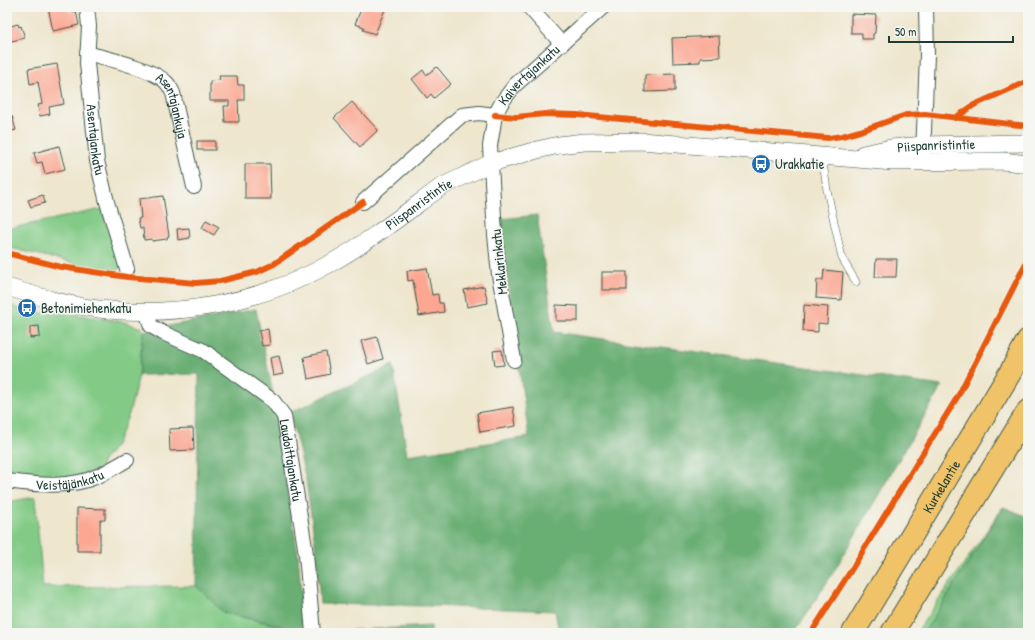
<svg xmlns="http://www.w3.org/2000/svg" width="1035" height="640" font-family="'Patrick Hand',sans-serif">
<rect width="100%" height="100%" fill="#f6f6f2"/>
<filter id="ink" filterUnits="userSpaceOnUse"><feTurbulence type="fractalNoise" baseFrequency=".025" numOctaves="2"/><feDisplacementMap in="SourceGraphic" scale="8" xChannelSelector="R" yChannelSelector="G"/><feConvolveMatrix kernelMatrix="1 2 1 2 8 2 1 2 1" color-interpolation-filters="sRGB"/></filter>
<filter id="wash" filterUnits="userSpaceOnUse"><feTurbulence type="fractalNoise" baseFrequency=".012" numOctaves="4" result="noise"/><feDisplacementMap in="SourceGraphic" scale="16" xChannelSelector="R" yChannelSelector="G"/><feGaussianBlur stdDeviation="0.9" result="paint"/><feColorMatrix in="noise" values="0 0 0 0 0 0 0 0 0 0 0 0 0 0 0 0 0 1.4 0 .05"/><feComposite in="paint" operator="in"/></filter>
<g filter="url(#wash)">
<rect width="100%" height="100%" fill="#eee6cd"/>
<g fill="#82ca86" stroke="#50845d">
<polygon points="102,209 120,267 118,271 96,269 7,247 7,229"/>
<polygon points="7,304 31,313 57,312 73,314 124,322 142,328 143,331 139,375 129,414 116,445 103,461 100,469 79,476 42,480 19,474 7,473"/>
<polygon points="35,497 43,587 196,586 224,613 280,626 281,633 7,633 7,502"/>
<polygon points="1003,507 924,633 916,633"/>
</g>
<g fill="#69ae73" stroke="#447654">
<polygon points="537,215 554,332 942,386 833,573 794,633 559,633 555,611 430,606 320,604 316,550 306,480 290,413 275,420 298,554 302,604 302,633 281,633 280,625 224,613 196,586 199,374 139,375 143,331 256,309 273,394 291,412 393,365 407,455 529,437 513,326 501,219"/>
<polygon points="1003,507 1028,517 1028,633 924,633"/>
<polygon points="431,626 431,633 322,633 322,632"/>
</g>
<g id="blocks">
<g fill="#fba792">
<polygon points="48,7 69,7 70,12 76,11 79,25 53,31"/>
<polygon points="362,7 386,7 375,34 363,30 364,27 355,24"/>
<polygon points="851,14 876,15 875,33 873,34 873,39 862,39 862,33 851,33"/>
<polygon points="18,24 19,27 21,26 25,38 7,42 7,27"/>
<polygon points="719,36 720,57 700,58 700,62 673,63 672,38"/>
<polygon points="57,64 64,104 49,107 50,114 40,116 38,105 42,104 38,82 30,84 28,69"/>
<polygon points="437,67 451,84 434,98 431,94 427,98 412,79 423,70 426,75"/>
<polygon points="675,74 675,91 645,92 645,75"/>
<polygon points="219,76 237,76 238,85 244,85 244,100 238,100 239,122 225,122 224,106 229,106 229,101 210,101 210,81 220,80"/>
<polygon points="352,102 378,130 360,147 334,118"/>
<polygon points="12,116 16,130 7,132 7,117"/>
<rect x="197" y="141" width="18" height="9"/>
<polygon points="59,146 65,169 45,174 42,162 37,163 34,153"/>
<polygon points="245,164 270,164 271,199 245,199"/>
<polygon points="43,195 45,203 31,207 28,200"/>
<polygon points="163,196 169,236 167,237 167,239 152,241 152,239 144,240 143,228 140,228 138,218 141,218 139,199"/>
<polygon points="206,220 219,227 214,235 202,228"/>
<polygon points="189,228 190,238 178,240 177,229"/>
<polygon points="876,259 897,259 896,277 875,277"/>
<polygon points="427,268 432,295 438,294 439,303 443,303 444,312 419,316 413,280 408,281 407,271"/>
<polygon points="824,270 843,272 841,300 816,298 817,280 823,280"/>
<rect x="602" y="272" width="25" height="18"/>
<polygon points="484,286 488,303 467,307 464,290"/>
<polygon points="556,305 578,306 578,321 556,321"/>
<polygon points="804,305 828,307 827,324 818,323 818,332 803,331"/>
<polygon points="39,326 40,337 30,338 30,327"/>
<polygon points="268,329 270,345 262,346 259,331"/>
<polygon points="377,337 383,359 368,364 361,341"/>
<polygon points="502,350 504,365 495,366 493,351"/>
<polygon points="326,352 330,374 308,379 304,357"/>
<polygon points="279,356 283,374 273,376 270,358"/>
<polygon points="513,407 516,426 480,432 477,413"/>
<polygon points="193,428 194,450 170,451 169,429"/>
<polygon points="77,508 105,509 105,520 100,520 100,551 77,551"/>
</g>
</g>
</g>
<g filter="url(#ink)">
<use href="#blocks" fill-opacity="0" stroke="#3e564b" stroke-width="1"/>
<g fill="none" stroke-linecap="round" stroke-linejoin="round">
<g stroke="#3e564b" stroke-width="8">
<polyline id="service" points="822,156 827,190 842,258 856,282"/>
</g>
<g stroke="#3e564b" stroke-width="16">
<g id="minor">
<path id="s1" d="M 87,7 L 89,26 L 87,63 L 97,161 L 107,202 L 127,269"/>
<polyline points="529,7 562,44"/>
<path id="s2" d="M 87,53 C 108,59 151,68 166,82 C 169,85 171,89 173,93 L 194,187"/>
<polyline points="923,155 927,55 926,7"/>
<polyline points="363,202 462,115 479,113 495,115"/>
<path id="s3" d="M 146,311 L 151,326 L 163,333 L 204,351 L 273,401 L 284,416 L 306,554 L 313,633"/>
<path id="s4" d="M 514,360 L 499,275 L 495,235 L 490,146 L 495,115 L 502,102 L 515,85 L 603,7"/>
<path id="s5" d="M 7,481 C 37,485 71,489 100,475 C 109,471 118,465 127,460"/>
</g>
</g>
<g stroke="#3e564b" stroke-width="18">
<g id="tertiary">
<path id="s6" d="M 863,154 L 891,148 L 924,145 L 1028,143"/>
<path id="s7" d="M 7,287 C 37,296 67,305 98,309 C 178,318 261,303 331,263 C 370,241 405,213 441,187 L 491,163 L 537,150 L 559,145 L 584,142 L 641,141 L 893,162 L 1003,161 L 1028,164"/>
</g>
</g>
<g stroke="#3e564b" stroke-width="24">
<g id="motorway">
<path id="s8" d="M 853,633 L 1010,373 L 1028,340"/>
<polyline points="892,633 1028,411"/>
</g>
</g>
<use href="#service" stroke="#fff" stroke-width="7"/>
<use href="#minor" stroke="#fff" stroke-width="14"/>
<use href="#tertiary" stroke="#fff" stroke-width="17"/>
<use href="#motorway" stroke="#f1c369" stroke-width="22"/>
<g stroke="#f6f6f2" stroke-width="8">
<g id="cycleway">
<polyline points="495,115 516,117 545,114 577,115 828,138 842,136 860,131 906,115 925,114 1028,126"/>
<polyline points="955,118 974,105 1028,81"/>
<polyline points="7,253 61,267 127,277 196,283 220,281 257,272 274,264 363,202"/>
<polyline points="811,633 850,572 958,396 1028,259"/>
</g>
</g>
<use href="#cycleway" stroke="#e8590c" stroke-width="6"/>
</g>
</g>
<defs>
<g id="bus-disc" transform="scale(1)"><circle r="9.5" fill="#1f6fb2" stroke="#f6f6f2"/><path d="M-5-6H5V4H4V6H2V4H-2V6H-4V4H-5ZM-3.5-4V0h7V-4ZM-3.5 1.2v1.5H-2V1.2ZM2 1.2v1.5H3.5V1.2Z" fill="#fff"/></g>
</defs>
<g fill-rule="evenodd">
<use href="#bus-disc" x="761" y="164"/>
<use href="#bus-disc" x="27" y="308"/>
</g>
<g text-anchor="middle" stroke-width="3.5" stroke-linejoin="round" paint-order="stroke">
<g font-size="14" fill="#1f3d34" stroke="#f6f6f2">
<text dy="5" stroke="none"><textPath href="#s4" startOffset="300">Kaivertajankatu</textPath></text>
<text dy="5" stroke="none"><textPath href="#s2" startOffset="109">Asentajankuja</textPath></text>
<text dy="5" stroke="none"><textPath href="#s1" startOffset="133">Asentajankatu</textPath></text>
<text dy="5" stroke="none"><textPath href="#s6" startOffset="74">Piispanristintie</textPath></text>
<text dy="5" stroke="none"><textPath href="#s7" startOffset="441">Piispanristintie</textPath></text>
<text transform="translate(499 262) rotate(-96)" y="5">Meklarinkatu</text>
<text dy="5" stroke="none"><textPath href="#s3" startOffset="223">Laudoittajankatu</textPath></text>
<text dy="5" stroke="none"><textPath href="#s5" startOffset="63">Veistäjänkatu</textPath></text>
<text dy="5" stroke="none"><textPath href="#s8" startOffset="171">Kurkelantie</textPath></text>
</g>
<g font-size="14" fill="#1f3d34" stroke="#f6f6f2" text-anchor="start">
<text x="775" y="169">Urakkatie</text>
<text x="41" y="313">Betonimiehenkatu</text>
</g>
</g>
<rect width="1035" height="640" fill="none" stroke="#f6f6f2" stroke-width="24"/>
<path d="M889 36v6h124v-6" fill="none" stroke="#1f3d34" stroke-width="2"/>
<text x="895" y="36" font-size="12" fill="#1f3d34" stroke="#f6f6f2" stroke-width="3" paint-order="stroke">50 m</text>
</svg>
